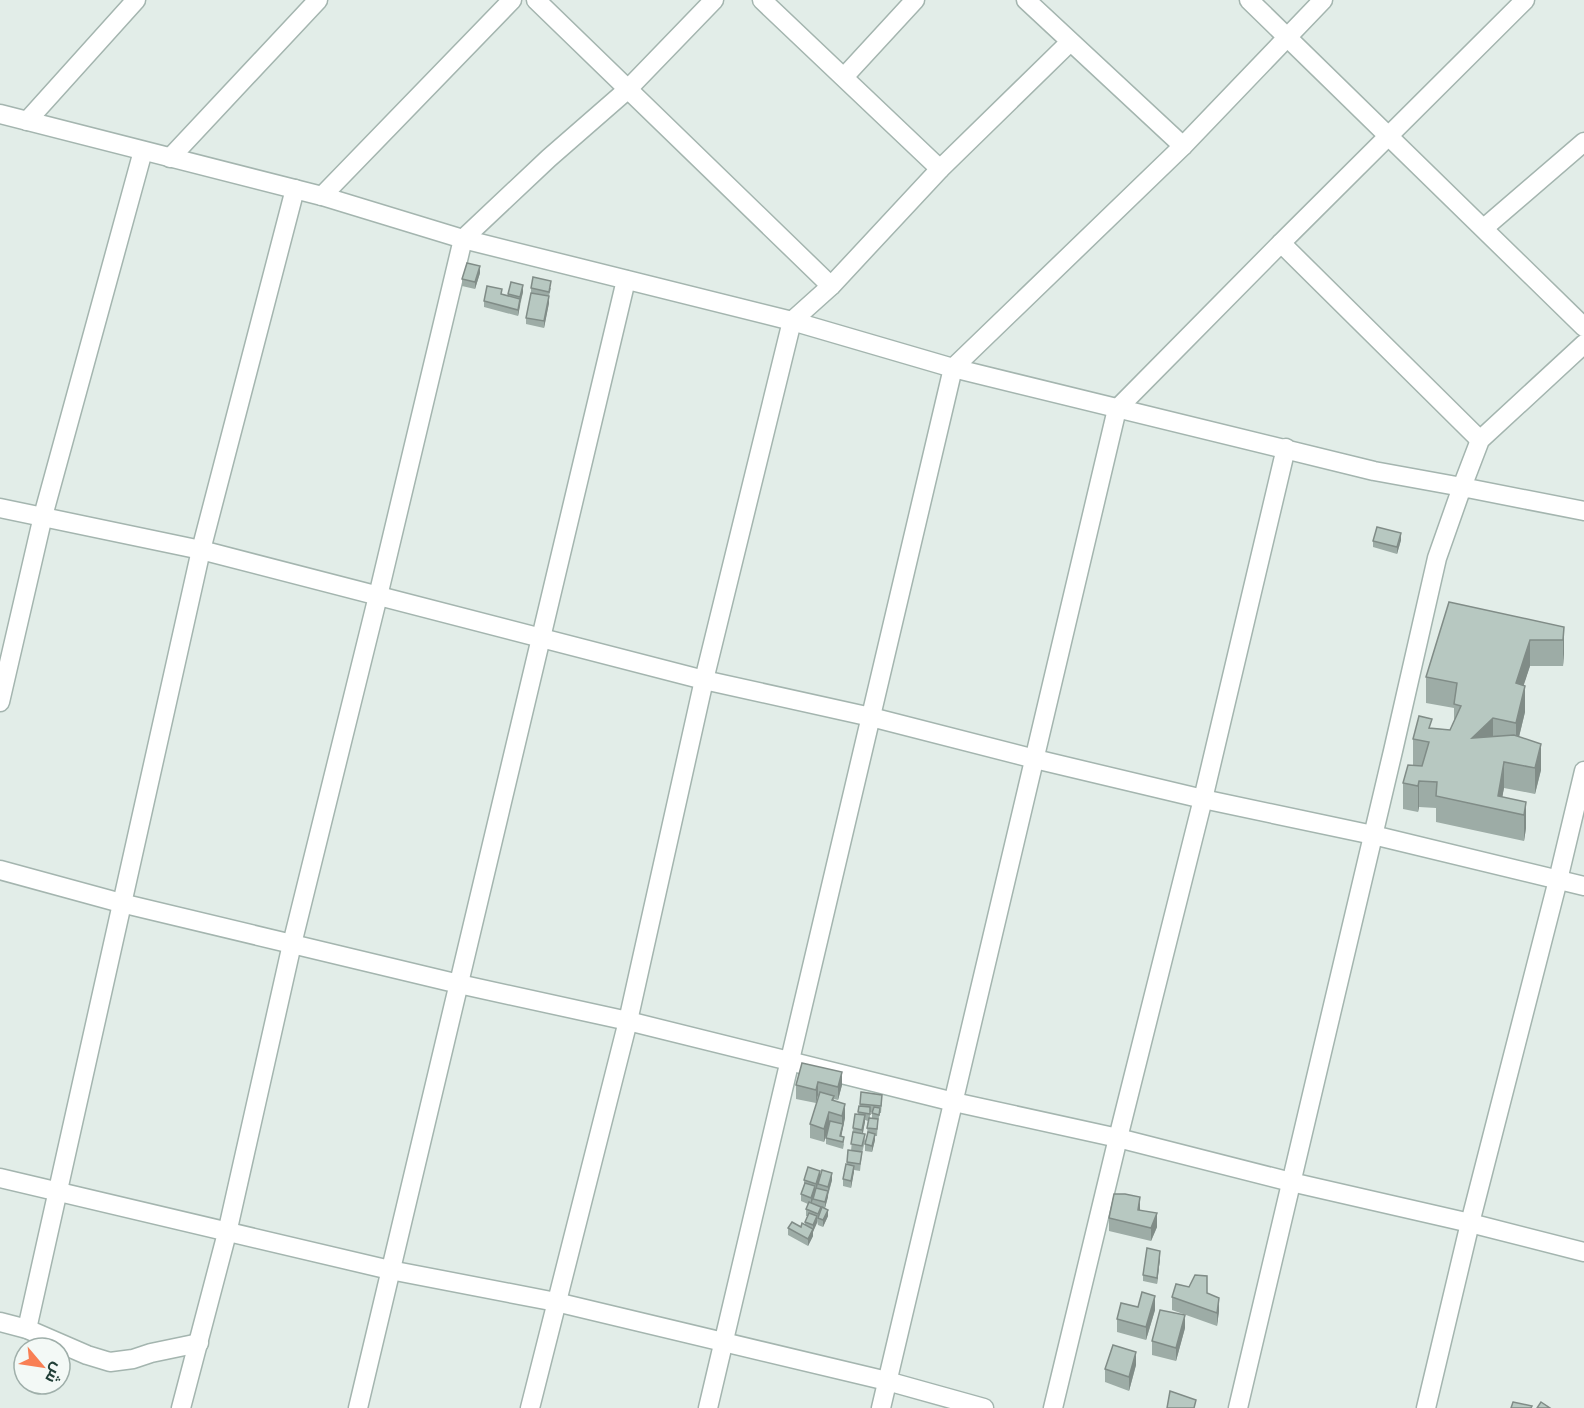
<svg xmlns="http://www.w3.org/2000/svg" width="1584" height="1408" font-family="Overpass,Cairo,sans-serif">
<rect width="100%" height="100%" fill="#e2ede8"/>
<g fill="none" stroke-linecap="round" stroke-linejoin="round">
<g stroke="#a4b5af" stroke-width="21">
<g id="minor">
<polyline points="536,0 831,286"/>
<polyline points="762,0 940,169"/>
<polyline points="1026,0 1183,146"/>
<polyline points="1249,0 1584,327"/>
<polyline points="844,77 915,0"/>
<polyline points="0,114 322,196 463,239 792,321 953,368 1374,471 1462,487 1480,440 1584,344"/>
<polyline points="27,121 136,0"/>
<polyline points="170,158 318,0"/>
<polyline points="322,196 512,0"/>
<polyline points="1484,228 1584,142"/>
<polyline points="1281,243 1480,440"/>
<polyline points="0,508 201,550 704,680 871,717 1035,759 1203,799 1373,835 1584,886"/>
<polyline points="0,702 43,516 143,151"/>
<polyline points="0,870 121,903 292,944 459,984 628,1021 954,1102 1118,1138 1291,1182 1470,1223 1584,1252"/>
<polyline points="0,1178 390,1270 556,1302 887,1381 984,1408"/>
<polyline points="0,1322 27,1329 87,1355 110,1362 133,1359 151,1353 199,1343"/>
<polyline points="27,1329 201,550 295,189"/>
<polyline points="181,1408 227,1233 292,944 378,596 463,239 549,158 627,90 714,0"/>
<polyline points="358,1408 626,280"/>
<polyline points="530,1408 628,1021 704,680 792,321 831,286 940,169 1070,42"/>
<polyline points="708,1408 953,368 1183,146 1323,0"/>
<polyline points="881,1408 1117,409 1281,243 1525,0"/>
<polyline points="1053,1408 1118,1138 1203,799 1286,448"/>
<polyline points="1426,1408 1470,1223 1558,880 1584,771"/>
</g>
</g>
<g stroke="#a4b5af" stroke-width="21">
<polyline id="tertiary" points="1238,1408 1393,751 1437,558 1462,487 1584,511"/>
</g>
<use href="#minor" stroke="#fff" stroke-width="18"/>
<use href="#tertiary" stroke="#fff" stroke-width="18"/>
</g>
<g fill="#9daca6" fill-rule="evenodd">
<polygon points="480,273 475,289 462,286 462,279"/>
<polygon points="531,288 551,288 549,296 549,303 544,328 526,324 526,318 531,295"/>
<polygon points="523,292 518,316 484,307 484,301 502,294 508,296 508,294"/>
<polygon points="1401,540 1397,554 1373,547 1373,541"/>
<polygon points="1564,627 1564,653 1563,666 1530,666 1523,686 1525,712 1519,737 1541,770 1535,794 1504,788 1502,797 1526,802 1526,828 1524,841 1436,822 1436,808 1419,807 1418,812 1403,809 1403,783 1421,766 1413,765 1413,739 1432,728 1450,730 1454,721 1454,708 1426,703 1426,677"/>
<polygon points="802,1063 842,1085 838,1100 834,1099 834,1101 845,1118 843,1125 841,1137 844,1144 843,1149 826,1144 826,1136 824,1142 810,1138 810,1124 819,1096 818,1095 816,1103 796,1099 796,1085"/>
<path d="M 882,1101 L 881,1113 L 880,1113 L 878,1121 L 877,1136 L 875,1136 L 875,1140 L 872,1152 L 865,1151 L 865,1144 L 868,1135 L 867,1128 L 868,1121 L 865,1120 L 863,1134 L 865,1141 L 862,1153 L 860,1171 L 854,1170 L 851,1188 L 843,1186 L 843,1179 L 847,1164 L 848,1150 L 851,1151 L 853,1128 L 858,1114 L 859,1106 L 860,1106 L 860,1104 ZM 870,1112 L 872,1112 L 872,1118 L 870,1118 Z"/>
<polygon points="820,1177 832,1180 825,1208 828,1216 823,1227 818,1225 817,1221 813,1232 813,1236 808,1246 788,1235 788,1228 801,1227 805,1225 805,1222 808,1216 806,1216 806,1209 808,1204 801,1201 801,1194 804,1185 804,1180"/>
<polygon points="1140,1210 1157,1227 1151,1241 1109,1231 1109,1218"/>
<polygon points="1160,1258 1157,1284 1143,1281 1143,1275"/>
<polygon points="1207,1293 1219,1311 1217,1326 1172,1310 1172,1297"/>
<polygon points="1138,1307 1155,1310 1146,1340 1117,1332 1117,1319"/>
<polygon points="1185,1328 1176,1361 1152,1355 1152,1341"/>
<polygon points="1136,1365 1129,1391 1105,1382 1105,1369"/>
</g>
<g fill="#808c87">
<polygon points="480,266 480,273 475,289 475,282"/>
<polygon points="523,285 523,292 520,303 520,297"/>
<polygon points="549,296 549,303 544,328 544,321"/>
<polygon points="520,299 520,305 518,316 518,310"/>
<polygon points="1401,533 1401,540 1397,554 1397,547"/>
<polygon points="1564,627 1564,653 1563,666 1563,640"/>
<polygon points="1530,640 1530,666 1516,709 1516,683"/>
<polygon points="1525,686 1525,712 1516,749 1516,723"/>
<polygon points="1493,718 1493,744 1472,738"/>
<polygon points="1541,744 1541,770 1535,794 1535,768"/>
<polygon points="1504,762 1504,788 1500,810 1498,796"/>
<polygon points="1419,781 1419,807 1418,812 1418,786"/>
<polygon points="1526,802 1526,828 1524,841 1524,815"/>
<polygon points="842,1072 842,1085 838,1100 838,1087"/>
<polygon points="818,1082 818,1095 816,1103 816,1090"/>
<polygon points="845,1104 845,1118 840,1143 840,1136 842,1128 842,1116"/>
<polygon points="829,1112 829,1126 824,1142 824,1129"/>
<polygon points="865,1115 865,1122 862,1136 862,1130"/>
<polygon points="875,1134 875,1140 872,1152 872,1146"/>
<polygon points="854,1166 854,1172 851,1188 851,1181"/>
<polygon points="820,1171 820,1177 816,1191 816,1184"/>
<polygon points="832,1173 832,1180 828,1194 828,1187"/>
<polygon points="815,1186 815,1193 811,1205 811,1198"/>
<polygon points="828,1191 828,1197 825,1208 825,1202"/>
<polygon points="1140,1197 1140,1210 1138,1210"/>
<polygon points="828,1210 828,1216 823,1227 823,1220"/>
<polygon points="1157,1213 1157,1227 1151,1241 1151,1228"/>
<polygon points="817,1216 817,1223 813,1232 813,1225"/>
<polygon points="813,1229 813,1236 808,1246 808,1239"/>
<polygon points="1160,1251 1160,1258 1157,1284 1157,1278"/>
<polygon points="1155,1296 1155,1310 1146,1340 1146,1327"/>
<polygon points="1219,1298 1219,1311 1217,1326 1217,1313"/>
<polygon points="1185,1315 1185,1328 1176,1361 1176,1348"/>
<polygon points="1136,1352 1136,1365 1129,1391 1129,1377"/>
</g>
<g fill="#b7c8c1" stroke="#808c87" stroke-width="1.5">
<polygon points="467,263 480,266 475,282 462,279"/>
<polygon points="533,277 551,281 549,292 531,288"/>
<polygon points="511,282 523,285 520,297 508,294"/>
<polygon points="487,286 502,289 501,294 520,299 518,310 484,301"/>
<polygon points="531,293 549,296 544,321 526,318"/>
<polygon points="1377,527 1401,533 1397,547 1373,541"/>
<polygon points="1449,602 1564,627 1563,640 1530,640 1516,683 1525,686 1516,723 1493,718 1472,738 1514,735 1541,744 1535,768 1504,762 1498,796 1526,802 1524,815 1436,796 1437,782 1419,781 1418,786 1403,783 1408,765 1422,766 1429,742 1413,739 1419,716 1432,719 1429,728 1450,730 1461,706 1454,704 1457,683 1426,677"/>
<polygon points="802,1063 842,1072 838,1087 818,1082 816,1090 796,1085"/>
<polygon points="820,1092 834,1096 832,1100 845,1104 842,1116 829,1112 824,1129 810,1124"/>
<polygon points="861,1092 882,1095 881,1106 860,1104"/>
<polygon points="859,1106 870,1107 870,1114 858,1112"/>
<polygon points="874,1107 880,1108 879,1115 872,1113"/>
<polygon points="855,1114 865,1115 862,1130 853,1128"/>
<polygon points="869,1118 878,1119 877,1129 867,1128"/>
<polygon points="830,1121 843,1124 840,1136 844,1137 843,1142 826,1138"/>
<polygon points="853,1132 865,1134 862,1146 851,1144"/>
<polygon points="868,1132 875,1134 872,1146 865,1144"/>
<polygon points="848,1150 862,1152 860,1164 847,1162"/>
<polygon points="846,1164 854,1166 851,1181 843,1179"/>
<polygon points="808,1167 820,1171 816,1184 804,1180"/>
<polygon points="822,1170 832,1173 828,1187 818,1184"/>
<polygon points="805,1183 815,1186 811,1198 801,1194"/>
<polygon points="816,1188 828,1191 825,1202 813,1199"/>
<polygon points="1114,1194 1125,1194 1140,1197 1138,1210 1157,1213 1151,1228 1109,1218"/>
<polygon points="809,1202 821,1207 818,1214 806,1209"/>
<polygon points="822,1207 828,1210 823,1220 818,1218"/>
<polygon points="809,1213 817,1216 813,1225 805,1222"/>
<polygon points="792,1222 801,1227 802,1223 813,1229 808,1239 788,1228"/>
<polygon points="1147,1248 1160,1251 1157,1278 1143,1275"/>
<polygon points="1195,1275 1207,1276 1207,1293 1219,1298 1217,1313 1172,1297 1176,1284 1189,1287"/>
<polygon points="1142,1292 1155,1296 1146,1327 1117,1319 1121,1303 1138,1307"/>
<polygon points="1160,1310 1185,1315 1176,1348 1152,1341"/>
<polygon points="1113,1345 1136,1352 1129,1377 1105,1369"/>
<polygon points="1170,1391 1196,1400 1194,1408 1167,1408"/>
<polygon points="1513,1402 1532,1406 1531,1408 1511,1408"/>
<polygon points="1541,1402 1550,1408 1537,1408"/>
</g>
<g transform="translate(42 1366) rotate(119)"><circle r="28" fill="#f3f9f6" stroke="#9fafaa" stroke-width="1.5"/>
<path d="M0-4.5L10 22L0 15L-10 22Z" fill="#f87f54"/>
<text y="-9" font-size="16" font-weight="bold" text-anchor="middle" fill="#213f37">ش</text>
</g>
</svg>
